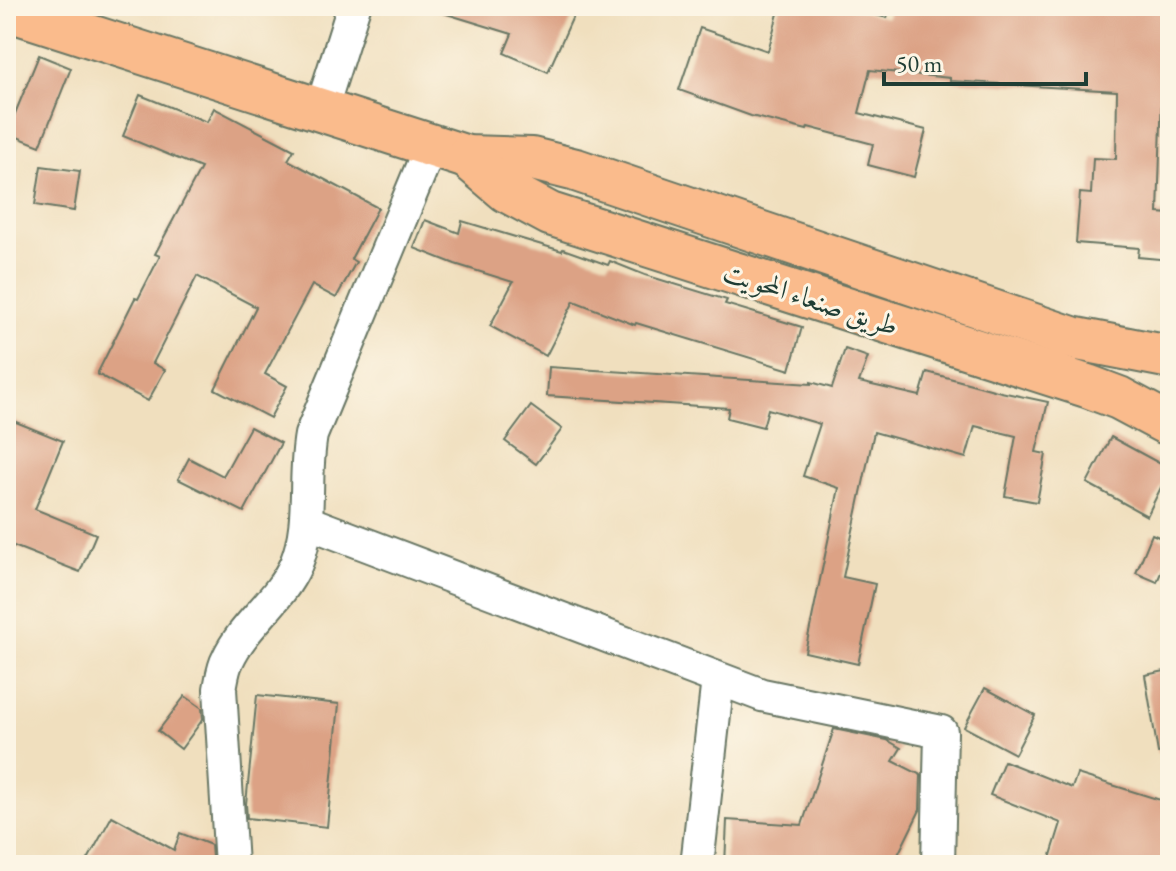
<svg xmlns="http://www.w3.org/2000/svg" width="1176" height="871" font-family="'EB Garamond',Amiri,serif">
<rect width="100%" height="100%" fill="#fcf5e5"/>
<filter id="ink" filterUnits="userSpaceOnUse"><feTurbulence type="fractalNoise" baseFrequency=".0125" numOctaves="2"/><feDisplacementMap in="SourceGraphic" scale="16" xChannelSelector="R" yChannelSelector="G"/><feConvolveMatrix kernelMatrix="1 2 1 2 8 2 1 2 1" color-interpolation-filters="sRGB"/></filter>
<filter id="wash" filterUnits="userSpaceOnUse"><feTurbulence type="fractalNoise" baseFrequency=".006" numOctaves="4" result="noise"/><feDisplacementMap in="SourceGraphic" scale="32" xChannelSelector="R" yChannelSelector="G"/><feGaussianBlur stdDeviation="1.8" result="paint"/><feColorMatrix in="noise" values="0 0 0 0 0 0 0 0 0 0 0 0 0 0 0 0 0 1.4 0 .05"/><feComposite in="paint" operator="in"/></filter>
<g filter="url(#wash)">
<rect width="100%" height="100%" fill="#f0dfbe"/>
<g id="blocks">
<g fill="#dca285">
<polygon points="438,6 561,6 575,12 548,72 504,53 512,34 437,11"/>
<polygon points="780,6 842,6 887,18 890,6 1170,6 1170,94 1162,94 1158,213 1170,214 1170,260 1138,257 1139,248 1076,243 1080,193 1091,194 1093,158 1116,159 1117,91 950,81 950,78 870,70 859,113 926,130 914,177 868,165 873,144 808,127 807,130 751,116 679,90 700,28 768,51"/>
<polygon points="39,55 71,68 40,146 7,133"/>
<polygon points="140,95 207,122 214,108 294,150 288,160 378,208 351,259 356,262 336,298 312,285 265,374 287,386 270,418 215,389 256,307 197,276 153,363 165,370 148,401 97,374 135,298 138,299 160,256 155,254 201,168 123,136"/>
<polygon points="41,166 80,171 74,211 35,205"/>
<polygon points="425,220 459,233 462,221 562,251 563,249 608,265 610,261 645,275 727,300 725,304 802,327 790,370 636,323 635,325 574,301 546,356 490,326 513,282 455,264 414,248"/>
<polygon points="845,349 868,357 859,382 920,396 927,372 1001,392 1048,402 1036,452 1046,454 1037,502 1005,496 1016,436 975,426 966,458 874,432 843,577 875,584 858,664 805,652 839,488 803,476 820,424 768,409 763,427 727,418 729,408 547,396 549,367 811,384 811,382 832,388"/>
<polygon points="531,406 562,429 536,464 505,441"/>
<polygon points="6,418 63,441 35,509 96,534 80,572 6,543"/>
<polygon points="250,427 281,443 244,512 178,479 189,458 223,476"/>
<polygon points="1111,437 1170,469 1147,516 1087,483"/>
<polygon points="1152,534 1170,542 1170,551 1157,582 1136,573"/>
<polygon points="1170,670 1170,752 1158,753 1145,675"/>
<polygon points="985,688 1035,715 1015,754 964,727"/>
<polygon points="257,695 339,704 327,827 247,818 246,804"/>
<polygon points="185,696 202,708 203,719 181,749 158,731"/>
<polygon points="834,729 887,740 901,748 893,761 921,775 920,810 893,865 725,865 727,820 802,825"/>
<polygon points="1004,761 1072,788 1077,774 1170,803 1170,865 1048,865 1061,823 990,795"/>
<polygon points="112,816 174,850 180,833 211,845 212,858 209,865 85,865"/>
</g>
</g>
</g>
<g filter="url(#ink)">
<use href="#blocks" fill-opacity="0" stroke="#687664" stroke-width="2"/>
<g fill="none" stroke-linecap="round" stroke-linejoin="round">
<g stroke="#687664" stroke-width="36">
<g id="minor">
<polyline points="321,110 354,6"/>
<polyline points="307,522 762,695 941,732 938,865"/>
<path d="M 231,865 L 220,689 C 222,679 223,668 228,659 C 244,624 280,601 296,564 C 313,522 303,478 311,435 L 431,145"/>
<polyline points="697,865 718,679"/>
</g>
</g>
<g stroke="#687664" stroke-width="46">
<g id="major">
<polyline points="6,9 467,157 532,159 576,170 1072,338 1165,356"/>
<polyline points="467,157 507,191 550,214 1087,386 1119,398 1164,422"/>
</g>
</g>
<use href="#minor" stroke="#fff" stroke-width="32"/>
<use href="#major" stroke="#fabb8c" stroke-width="42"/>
</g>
</g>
<g text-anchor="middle" stroke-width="6" stroke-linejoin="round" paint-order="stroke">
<g font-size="28" fill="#1f3d34" stroke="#fcf5e5">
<text transform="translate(811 298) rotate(18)" y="10">طريق صنعاء المحويت</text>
</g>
</g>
<rect width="1176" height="871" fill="none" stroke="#fcf5e5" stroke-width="32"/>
<path d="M884 72v12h202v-12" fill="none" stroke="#1f3d34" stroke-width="4"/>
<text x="896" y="72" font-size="24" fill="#1f3d34" stroke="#fcf5e5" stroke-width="6" paint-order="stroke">50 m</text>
</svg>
